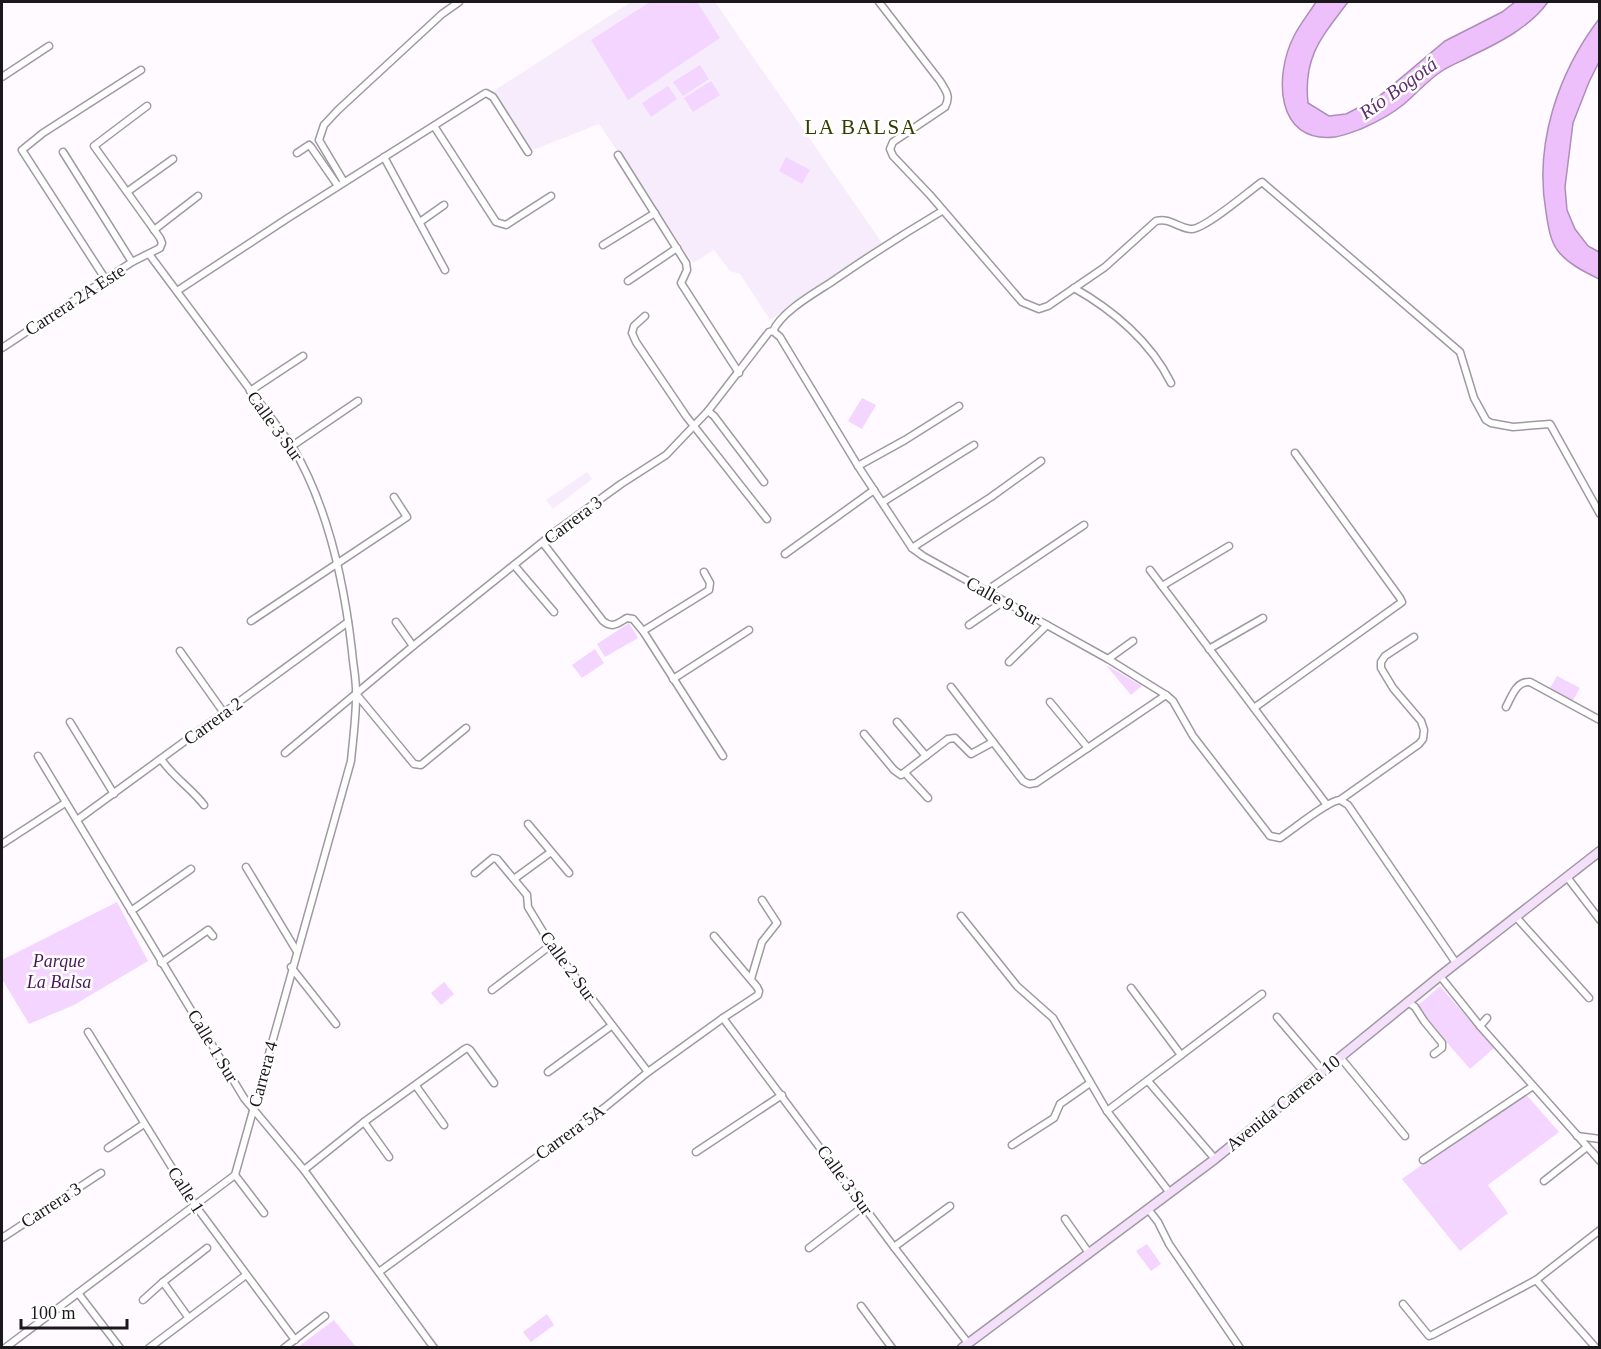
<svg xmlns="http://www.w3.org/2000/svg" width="1601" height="1349" font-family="Georgia,serif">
<rect width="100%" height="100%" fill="#fefaff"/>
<g fill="#f7ecfb">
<polygon points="631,2 715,2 882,243 770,320 740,274 730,271 714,250 693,263 599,124 533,150 492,92"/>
<polygon points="587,472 592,479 553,509 546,500"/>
</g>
<g fill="#f4d5ff">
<polygon points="650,2 697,2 720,38 628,100 591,40"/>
<polygon points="700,65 709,79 683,96 673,82"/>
<polygon points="711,81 720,95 693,112 684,98"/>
<polygon points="668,86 677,99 651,117 642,103"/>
<polygon points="786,157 810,170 802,184 779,171"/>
<polygon points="862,398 876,405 862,429 848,421"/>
<polygon points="629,623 638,638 605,657 597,644"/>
<polygon points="595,649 604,663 582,678 572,665"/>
<polygon points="1106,665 1142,686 1131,695"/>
<polygon points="1557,676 1580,688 1572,702 1549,690"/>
<polygon points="117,902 148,961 74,1005 29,1024 2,979 2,960"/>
<polygon points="444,982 454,994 441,1005 431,993"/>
<polygon points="1440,986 1494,1048 1470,1069 1416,1007"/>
<polygon points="1524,1092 1559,1132 1488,1185 1508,1213 1460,1251 1402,1179"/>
<polygon points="1147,1244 1161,1264 1151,1271 1136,1251"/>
<polygon points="547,1314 554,1325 531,1342 523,1332"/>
<polygon points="334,1320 356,1347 298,1347"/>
</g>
<g fill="#edc0fb" stroke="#ae8eb8" stroke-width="1.5">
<path d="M 1316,2 L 1348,2 C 1322,37 1303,56 1308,103 L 1329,116 L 1346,114 L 1377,98 L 1445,41 L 1502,12 L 1515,2 L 1548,2 C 1530,27 1499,43 1471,56 C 1462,61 1451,65 1442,71 C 1428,80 1417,93 1404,104 C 1391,115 1377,122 1361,129 C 1353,132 1343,136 1335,137 C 1275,144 1274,75 1294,36 C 1300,24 1309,13 1316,2 Z"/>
<path d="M 1599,19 L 1599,62 L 1589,82 L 1573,123 L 1565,187 L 1567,210 L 1575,229 L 1588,246 L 1599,252 L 1599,279 C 1585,272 1568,264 1558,251 C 1550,241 1548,225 1546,212 C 1534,144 1558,73 1599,19 Z"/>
</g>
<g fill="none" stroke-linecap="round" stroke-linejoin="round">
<g stroke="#9f99a1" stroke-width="9">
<g id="street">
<path d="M 879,2 L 940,81 C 946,91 951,96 945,107 L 893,142 L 890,149 L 893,156 L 930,195 L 1022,302 L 1039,309 L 1048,306 L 1105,267 L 1156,221 C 1170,217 1179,229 1192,229 C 1205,229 1249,191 1262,182 L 1460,352 L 1474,398 L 1486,420 L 1491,423 L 1513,427 L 1550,424 L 1600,514"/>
<polyline points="2,77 49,46"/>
<polyline points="434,126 496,222 506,225 551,196"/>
<polyline points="63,152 132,262"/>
<polyline points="297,153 309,145 311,147 338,186"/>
<polyline points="618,155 686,263 687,270 681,283 739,373"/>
<polyline points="384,157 445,270"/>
<polyline points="344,182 319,140 324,125 338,110 442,14 459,2"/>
<polyline points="127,192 173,159"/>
<polyline points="420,222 444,205"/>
<polyline points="154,230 198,196"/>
<polyline points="603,245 655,213"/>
<polyline points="106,280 22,150 43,133 141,70"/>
<polyline points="628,281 677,248"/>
<path d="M 1074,288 C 1113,310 1151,342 1171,383"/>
<polyline points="177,291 288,218 484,94 486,93 493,97 528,152"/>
<polyline points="645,316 634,326 632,333 636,342 686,416 767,519"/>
<path d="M 773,331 L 780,337 L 858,466 L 912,548 L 923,556 L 1108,659 L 1166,695 L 1173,701 L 1193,736 L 1270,836 L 1280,838 C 1294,829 1327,801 1340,800 L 1419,744 L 1423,739 L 1424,730 L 1421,721 L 1393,688 L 1381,668 L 1381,662 L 1385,656 L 1414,637"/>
<polyline points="2,348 132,262 160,248 162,243 160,238 94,146 147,106"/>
<polyline points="250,391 303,356"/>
<polyline points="708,411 714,416 764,482"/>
<polyline points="292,446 358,401"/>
<polyline points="858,466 905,440 959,406"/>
<polyline points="883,502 974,445"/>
<path d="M 543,543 L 603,621 C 613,629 618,623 627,618 L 633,619 L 643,631 L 723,756"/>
<polyline points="912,548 991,497 1041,461"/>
<polyline points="785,554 874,490"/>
<polyline points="514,565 554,612"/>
<polyline points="1150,570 1327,805"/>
<polyline points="1162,586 1229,546"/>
<polyline points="986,591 1084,525"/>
<polyline points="251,621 407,517 394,497"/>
<polyline points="396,622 413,646"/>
<polyline points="969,625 1004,601"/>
<polyline points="643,631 709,590 710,583 704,572"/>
<polyline points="1209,649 1263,618"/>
<polyline points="180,651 224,713"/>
<polyline points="1108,659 1133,641"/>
<polyline points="1009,662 1047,625"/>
<polyline points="673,679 749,630"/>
<polyline points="951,687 1023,781 1029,784 1036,783 1166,695"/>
<polyline points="357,695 414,764 421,765 466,728"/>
<polyline points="1050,702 1088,748"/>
<path d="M 1506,707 C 1512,696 1516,681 1530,682 L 1600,720"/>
<polyline points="1254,708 1402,602 1400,598 1295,453"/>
<polyline points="70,722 114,794"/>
<polyline points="897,722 926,756"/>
<polyline points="864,734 894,770 901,775 948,739 955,738 971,754 993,742"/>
<path d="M 285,753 L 413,646 L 555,532 L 621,484 L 666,455 L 708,411 L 769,332 L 773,331 C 782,311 815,293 833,281 C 869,256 905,233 942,211"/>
<polyline points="38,756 244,1098 304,1170 434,1348"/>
<path d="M 161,759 C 173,777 191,788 204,805"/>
<polyline points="905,773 928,798"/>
<polyline points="1340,800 1348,805 1456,963"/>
<polyline points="77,820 348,622"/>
<polyline points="528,824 569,873"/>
<polyline points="2,844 65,803"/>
<polyline points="246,867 296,950"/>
<polyline points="475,873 493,858 497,859 527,895 528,907 551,945 648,1072"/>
<polyline points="1567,877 1600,920"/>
<polyline points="514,879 551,852"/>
<polyline points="131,911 191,869"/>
<polyline points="961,916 1017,986 1053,1018 1107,1111 1170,1193"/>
<polyline points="1516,917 1589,998"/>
<polyline points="161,963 208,930 213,936"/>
<polyline points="291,967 336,1024"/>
<polyline points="1440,976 1480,1026 1600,1161"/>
<polyline points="751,979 762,942 777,923 762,900"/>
<polyline points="1131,988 1181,1055"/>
<polyline points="492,990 551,945"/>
<polyline points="1408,1002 1415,1007 1424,1021 1442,1043 1442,1048 1434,1054"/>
<polyline points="1277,1017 1323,1071"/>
<polyline points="723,1018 894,1247 968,1343"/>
<polyline points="1480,1026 1487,1018"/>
<polyline points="88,1032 195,1205 295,1340"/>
<polyline points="1340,1057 1405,1136"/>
<polyline points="548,1072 611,1026"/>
<polyline points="1148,1081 1215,1159"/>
<polyline points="416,1086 444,1125"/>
<polyline points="1107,1111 1262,994"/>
<polyline points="364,1122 389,1157"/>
<polyline points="1577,1136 1600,1139"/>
<polyline points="1012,1145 1054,1118 1060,1104 1090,1083"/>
<polyline points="108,1148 144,1124"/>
<polyline points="696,1152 782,1095"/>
<polyline points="1423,1160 1533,1086"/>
<polyline points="304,1170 364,1122 465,1049 467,1048 470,1050 494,1083"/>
<polyline points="235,1175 264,1213"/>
<polyline points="1544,1181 1587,1147"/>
<polyline points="1148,1209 1158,1222 1169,1244 1240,1348"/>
<polyline points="1065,1219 1089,1253"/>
<polyline points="2,1238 101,1173"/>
<polyline points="894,1247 950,1206"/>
<polyline points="809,1248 864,1206"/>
<polyline points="379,1272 604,1108 648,1072 723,1018 758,995 759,991 757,987 714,936"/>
<polyline points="1536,1280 1596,1348"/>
<polyline points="163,1282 188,1317"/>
<polyline points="78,1293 120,1348"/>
<polyline points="143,1300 163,1282 207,1248"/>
<polyline points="1403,1304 1429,1336 1432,1335 1536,1280 1600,1230"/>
<polyline points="861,1306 892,1348"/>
<path d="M 5,1348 L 235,1175 L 351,761 C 353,739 356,718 356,697 C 357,682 353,666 352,651 C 344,581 328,506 292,446 L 149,254"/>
<polyline points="149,1348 246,1275"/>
<polyline points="284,1348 325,1316"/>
</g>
</g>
<g stroke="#9f99a1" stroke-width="11">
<polyline id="secondary" points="962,1348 1215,1159 1440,976 1600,851"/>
</g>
<use href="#street" stroke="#fff" stroke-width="6"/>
<use href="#secondary" stroke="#f5e0fb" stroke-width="8"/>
</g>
<g text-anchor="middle" stroke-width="5" stroke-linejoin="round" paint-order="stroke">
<g font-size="18" fill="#1b181b" stroke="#fff">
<text transform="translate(75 300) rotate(-33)" y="6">Carrera 2A Este</text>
<text transform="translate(275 426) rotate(54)" y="6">Calle 3 Sur</text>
<text transform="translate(573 520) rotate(-37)" y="6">Carrera 3</text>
<text transform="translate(1003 601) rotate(29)" y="6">Calle 9 Sur</text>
<text transform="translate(213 721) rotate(-36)" y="6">Carrera 2</text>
<text transform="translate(568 966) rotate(54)" y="6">Calle 2 Sur</text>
<text transform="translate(213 1046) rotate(59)" y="6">Calle 1 Sur</text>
<text transform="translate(263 1074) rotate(-75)" y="6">Carrera 4</text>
<text transform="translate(1283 1103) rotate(-39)" y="6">Avenida Carrera 10</text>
<text transform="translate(570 1132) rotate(-36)" y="6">Carrera 5A</text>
<text transform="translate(845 1180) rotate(54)" y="6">Calle 3 Sur</text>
<text transform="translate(186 1190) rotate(57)" y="6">Calle 1</text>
<text transform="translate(51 1205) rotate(-33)" y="6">Carrera 3</text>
</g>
<g font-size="18" font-style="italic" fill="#4b165a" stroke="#fff">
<text x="59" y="967">Parque<tspan x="59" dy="21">La Balsa</tspan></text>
</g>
<g font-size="20" font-style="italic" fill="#622d72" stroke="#fff">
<text transform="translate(1398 88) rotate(-36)" y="7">Río Bogotá</text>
</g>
<g font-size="21" letter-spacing="1.5" fill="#313d01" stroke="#fff">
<text x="861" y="134">LA BALSA</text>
</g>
</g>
<rect width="1601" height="1349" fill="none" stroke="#1b181b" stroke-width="6"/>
<path d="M21 1319v9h106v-9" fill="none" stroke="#1b181b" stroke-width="3"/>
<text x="30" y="1319" font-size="18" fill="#1b181b" stroke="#ffffff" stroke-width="4.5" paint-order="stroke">100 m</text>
</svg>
